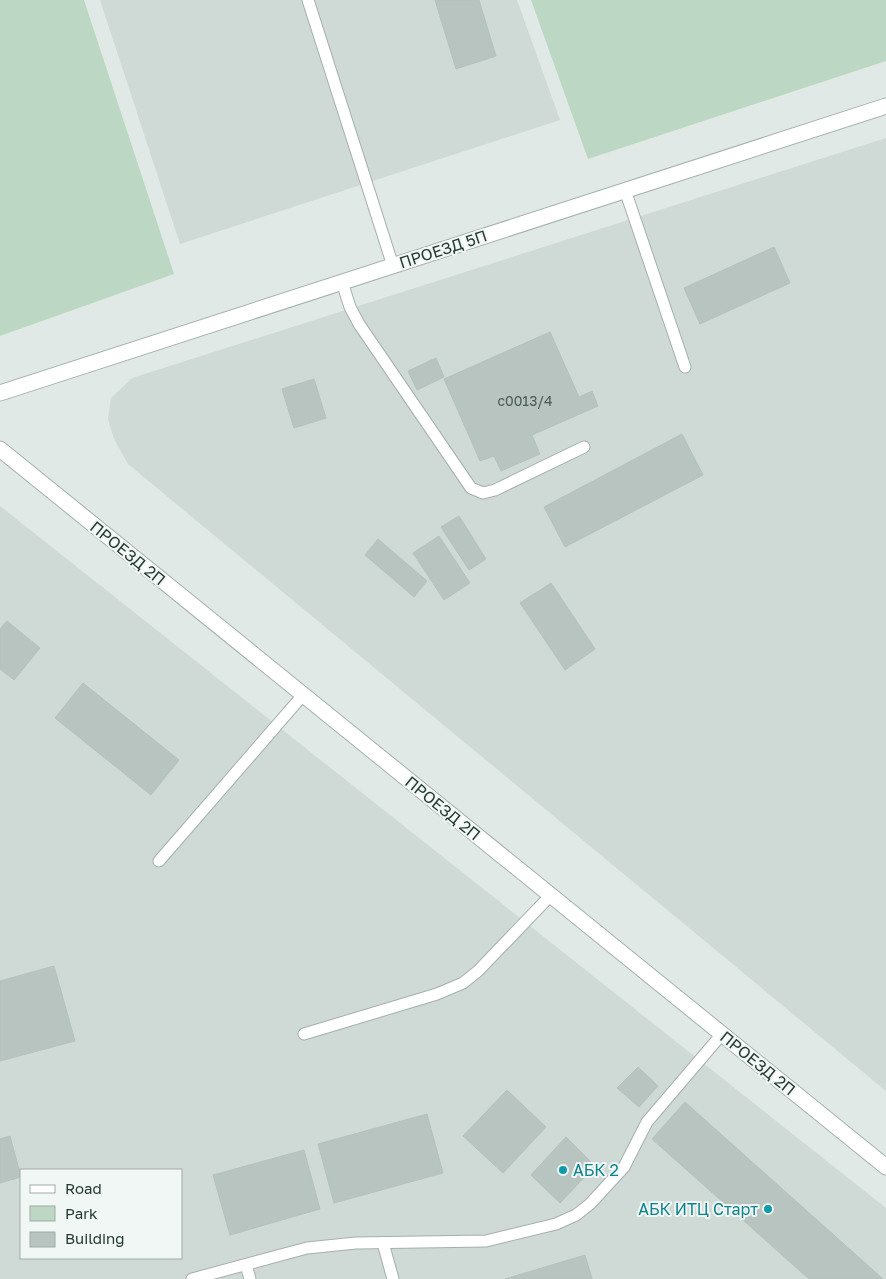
<svg xmlns="http://www.w3.org/2000/svg" width="886" height="1279" font-family="'Golos Text',sans-serif">
<rect width="100%" height="100%" fill="#e1e9e6"/>
<g fill="#cfd9d5" fill-rule="evenodd">
<polygon points="100,0 517,0 560,120 180,244"/>
<polygon points="886,138 886,1091 128,464 114,439 108,419 111,398 132,378"/>
<path d="M 0,506 L 886,1208 L 886,1279 L 0,1279 ZM 21,1170 L 181,1170 L 181,1258 L 21,1258 Z"/>
</g>
<g fill="#bcd8c5">
<polygon points="0,0 84,0 174,274 0,336"/>
<polygon points="531,0 886,0 886,61 588,159"/>
</g>
<g fill="#b7c4bf" stroke="#b4c2bd">
<polygon points="435,0 479,0 496,56 456,69"/>
<polygon points="774,247 790,283 700,324 684,288"/>
<polygon points="550,332 579,397 592,391 598,406 532,435 540,454 501,471 494,456 480,461 444,379"/>
<polygon points="436,358 444,377 417,390 408,371"/>
<polygon points="314,379 326,418 294,428 282,389"/>
<polygon points="682,434 703,475 565,547 544,507"/>
<polygon points="459,516 486,559 469,570 441,527"/>
<polygon points="439,536 470,583 444,600 413,553"/>
<polygon points="378,539 427,581 414,597 365,555"/>
<polygon points="551,583 595,649 565,670 520,603"/>
<polygon points="7,621 40,648 14,680 0,669 0,629"/>
<polygon points="83,683 179,760 151,795 55,718"/>
<polygon points="54,966 75,1041 0,1061 0,981"/>
<polygon points="638,1067 658,1086 639,1107 617,1088"/>
<polygon points="507,1090 546,1127 503,1173 463,1136"/>
<polygon points="685,1102 883,1279 809,1279 652,1139"/>
<polygon points="427,1114 443,1173 334,1203 318,1144"/>
<polygon points="10,1136 21,1177 0,1183 0,1139"/>
<polygon points="566,1137 595,1166 560,1203 531,1175"/>
<polygon points="304,1150 320,1209 230,1235 213,1175"/>
<polygon points="585,1255 592,1279 505,1279"/>
</g>
<g fill="none" stroke-linecap="round" stroke-linejoin="round">
<g stroke="#a5b0ad" stroke-width="13">
<g id="service">
<polyline points="308,0 393,266"/>
<polyline points="625,190 685,367"/>
<polyline points="342,282 350,307 359,324 471,488 483,493 495,490 584,447"/>
<polyline points="159,861 303,695"/>
<polyline points="304,1034 437,994 463,983 478,971 551,895"/>
<polyline points="383,1243 393,1279"/>
<polyline points="246,1265 250,1279"/>
<polyline points="192,1279 307,1248 356,1243 486,1241 556,1224 576,1215 590,1204 624,1167 647,1122 722,1034"/>
</g>
</g>
<g stroke="#a5b0ad" stroke-width="17">
<g id="minor">
<polyline points="0,393 886,106"/>
<polyline points="0,449 886,1167"/>
</g>
</g>
<use href="#service" stroke="#fff" stroke-width="11"/>
<use href="#minor" stroke="#fff" stroke-width="15"/>
</g>
<g fill="#0f9aa8" stroke="#f1f7f4" stroke-width="2">
<circle cx="563" cy="1170" r="5"/>
<circle cx="768" cy="1209" r="5"/>
</g>
<g text-anchor="middle" stroke-width="4" stroke-linejoin="round" paint-order="stroke">
<g font-size="14" fill="#495b56">
<text x="525" y="406">с0013/4</text>
</g>
<g font-size="16" fill="#243833" stroke="#f1f7f4">
<text transform="translate(443 249) rotate(-18)" y="6">ПРОЕЗД 5П</text>
<text transform="translate(128 553) rotate(39)" y="6">ПРОЕЗД 2П</text>
<text transform="translate(443 808) rotate(39)" y="6">ПРОЕЗД 2П</text>
<text transform="translate(758 1063) rotate(39)" y="6">ПРОЕЗД 2П</text>
</g>
<g font-size="16" fill="#0d838f" stroke="#f1f7f4" text-anchor="start">
<text x="573" y="1176">АБК 2</text>
<text x="758" y="1215" text-anchor="end">АБК ИТЦ Старт</text>
</g>
</g>
<rect x="20" y="1169" width="162" height="90" fill="#f1f7f4" stroke="#9faba7"/>
<rect x="30" y="1185" width="25" height="8" fill="#ffffff" stroke="#9faba7"/>
<text x="65" y="1194" font-size="15" fill="#243833">Road</text>
<rect x="30" y="1206" width="25" height="15" fill="#bcd8c5" stroke="#9faba7"/>
<text x="65" y="1219" font-size="15" fill="#243833">Park</text>
<rect x="30" y="1232" width="25" height="15" fill="#b7c4bf" stroke="#9faba7"/>
<text x="65" y="1244" font-size="15" fill="#243833">Building</text>
</svg>
